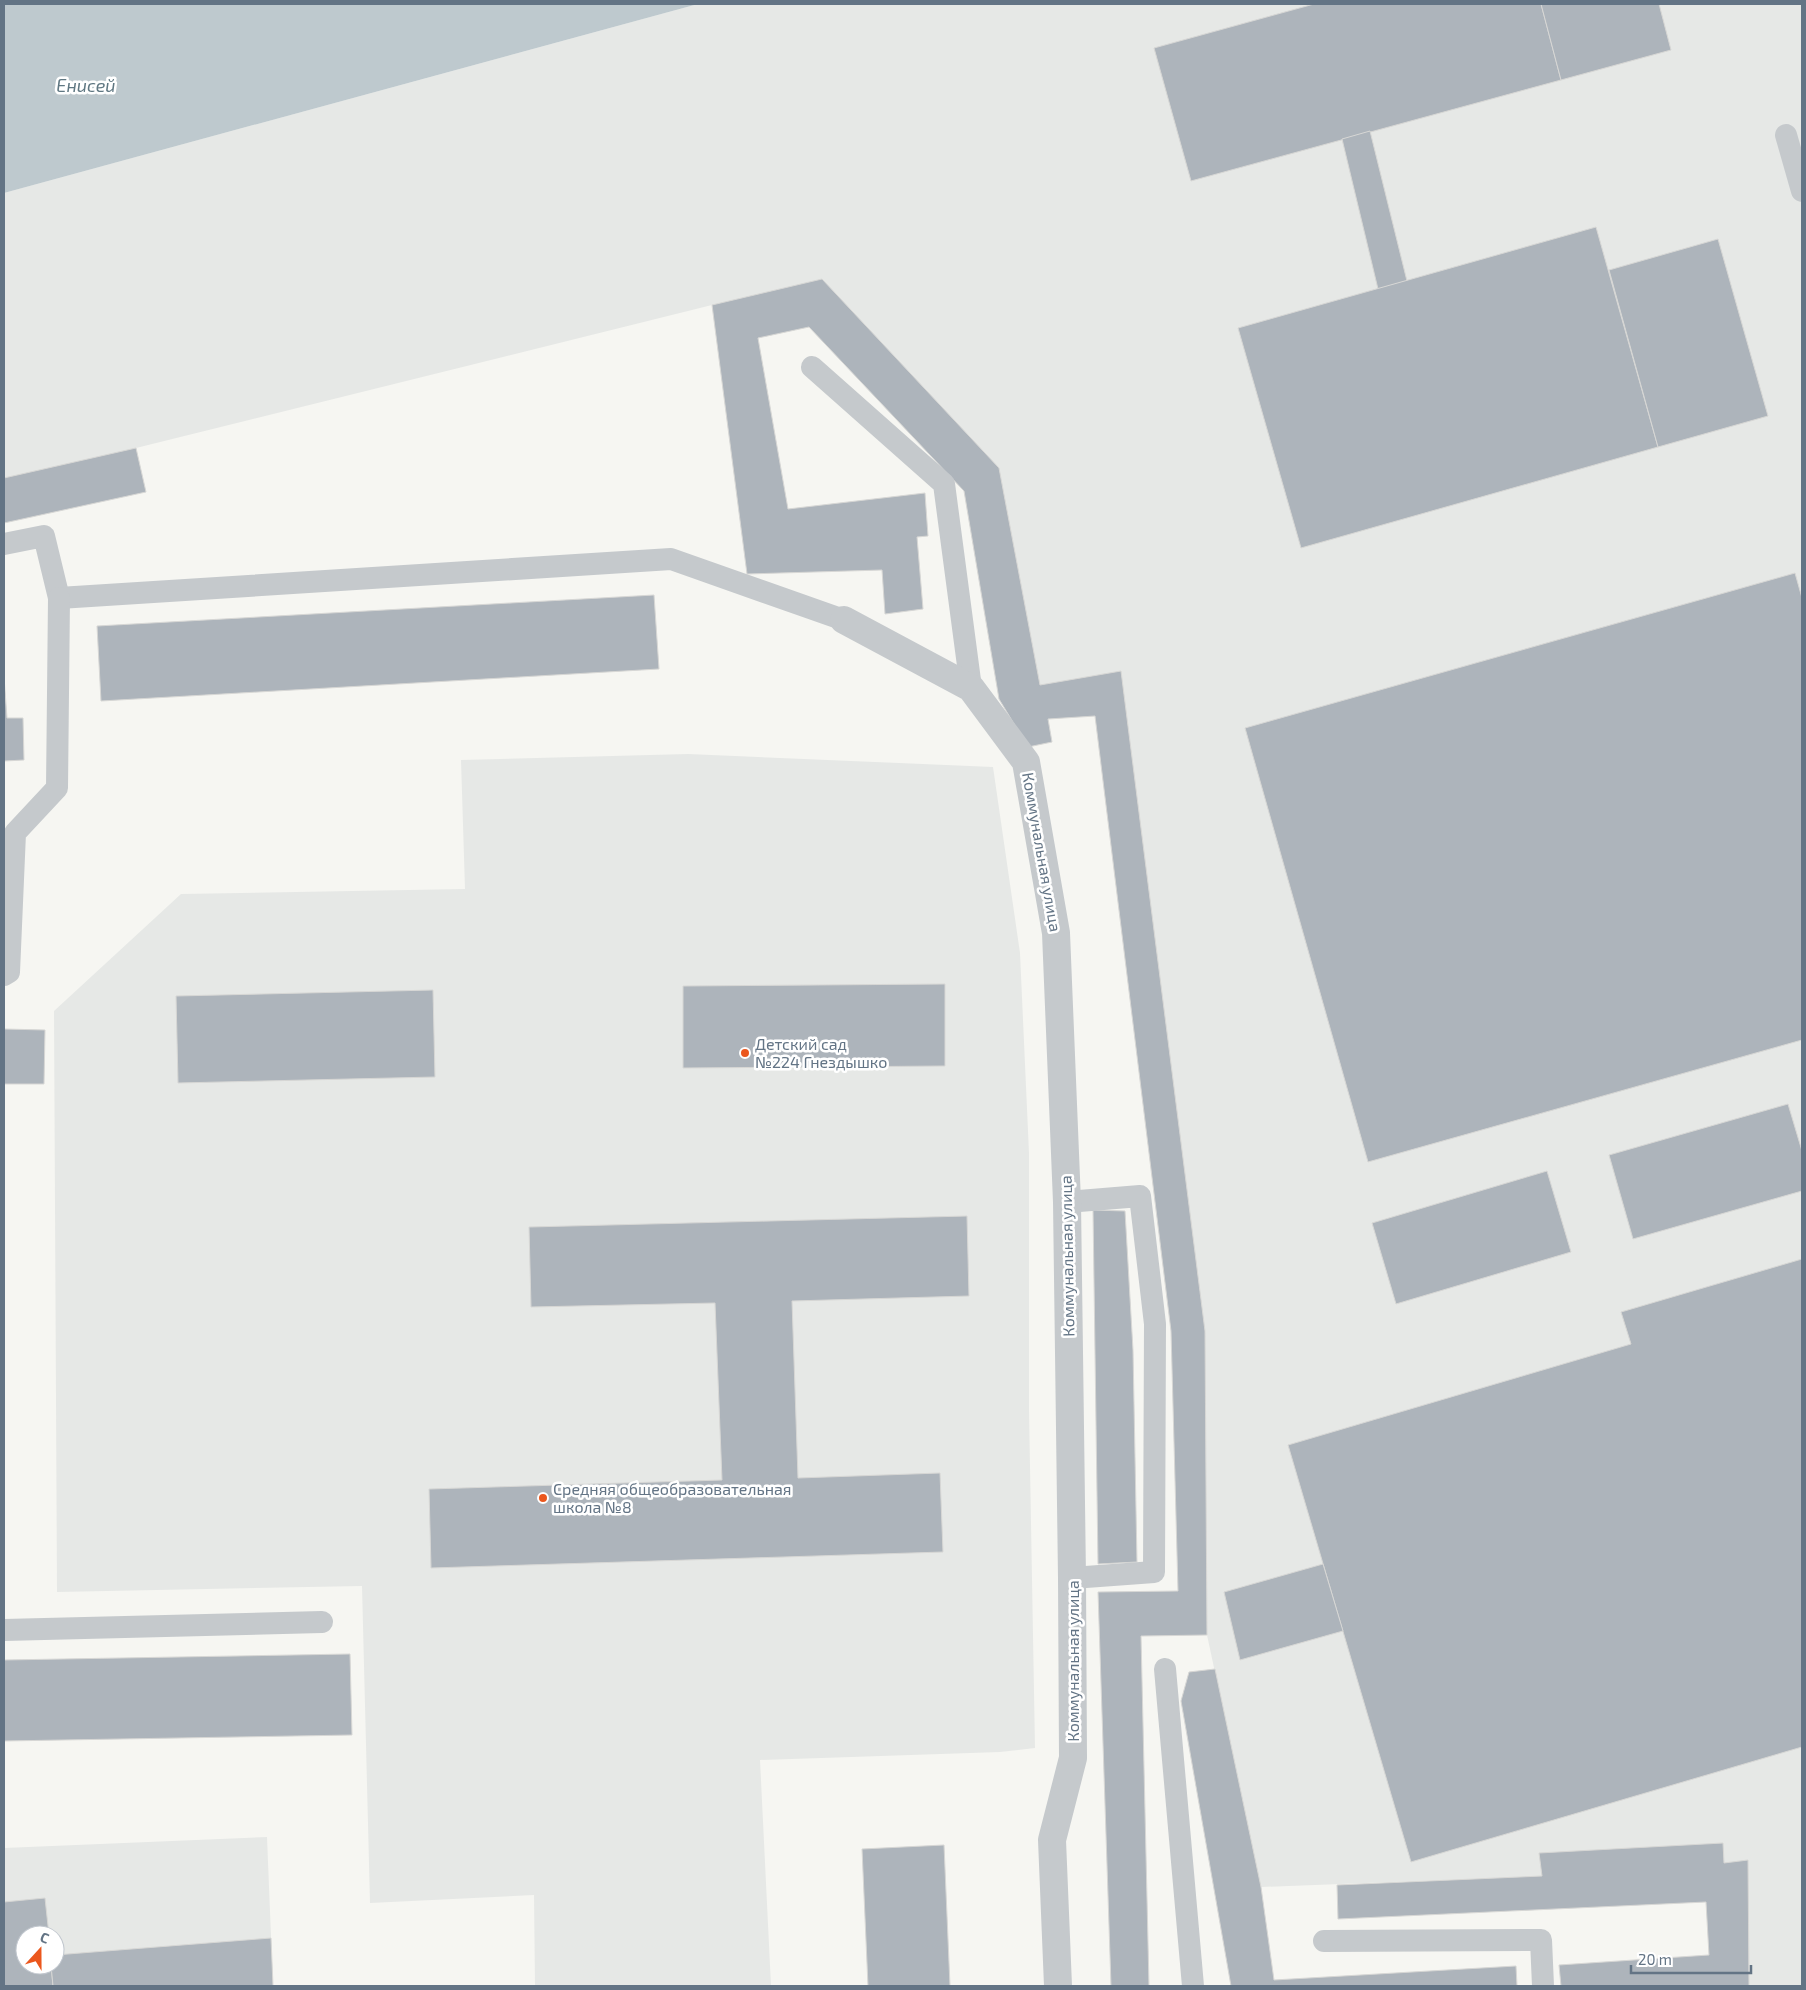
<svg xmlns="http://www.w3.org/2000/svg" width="1806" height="1990" font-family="'Exo 2',sans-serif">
<rect width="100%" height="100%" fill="#f6f6f2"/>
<g fill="#e6e8e6" fill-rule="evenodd">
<polygon points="698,4 1802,4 1802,1986 1749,1986 1748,1861 1724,1863 1722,1843 1540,1853 1542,1876 1261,1887 1207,1635 1205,1331 1121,671 1040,685 999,468 822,280 712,305 136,448 4,478 4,193"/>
<polygon points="688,754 993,767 1020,953 1029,1153 1029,1410 1035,1748 1000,1752 760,1760 771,1986 535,1986 534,1895 370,1903 362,1586 57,1592 54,1011 181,894 465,889 461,760"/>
<path d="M 267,1837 L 273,1986 L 4,1986 L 4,1848 ZM 25,1935 L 55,1935 L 55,1965 L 25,1965 Z"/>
</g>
<polygon fill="#bec9ce" points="4,4 698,4 4,193"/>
<g fill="#adb4bb" stroke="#d7d7d5">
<polygon points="1314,4 1541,4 1561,80 1191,181 1154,48"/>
<polygon points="1541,4 1659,4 1671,50 1561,80"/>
<polygon points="1370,131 1407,281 1378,289 1342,139"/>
<polygon points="1596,227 1658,447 1301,548 1238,328"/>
<polygon points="1718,239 1768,416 1658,447 1609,270"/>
<polygon points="822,279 999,468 1040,685 1121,671 1205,1331 1207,1635 1141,1636 1149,1986 1111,1986 1098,1592 1178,1591 1171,1331 1095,716 1048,719 1052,742 1028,747 999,699 964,491 809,327 758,338 788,509 925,493 928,536 917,537 923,609 885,614 882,570 747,574 712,305"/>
<polygon points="136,448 146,492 4,523 4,478"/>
<polygon points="1795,573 1802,598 1802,1040 1368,1162 1245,728"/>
<polygon points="654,595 659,669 101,701 97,626"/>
<polygon points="4,677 7,718 23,718 24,760 4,761"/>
<polygon points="945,984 945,1066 683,1068 683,986"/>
<polygon points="433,990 435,1077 178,1083 176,996"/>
<polygon points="4,1029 45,1030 44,1084 4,1084"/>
<polygon points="1788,1104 1802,1151 1802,1191 1633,1239 1609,1155"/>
<polygon points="1547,1171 1571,1252 1396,1304 1372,1223"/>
<polygon points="1093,1210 1125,1211 1133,1350 1137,1562 1098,1564"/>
<polygon points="967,1216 969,1296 792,1301 798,1478 940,1473 943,1552 431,1568 429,1489 722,1480 715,1303 531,1307 529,1227"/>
<polygon points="1802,1259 1802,1747 1411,1862 1288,1445 1631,1344 1621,1312"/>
<polygon points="1323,1564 1343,1631 1240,1660 1224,1592"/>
<polygon points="350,1654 352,1735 4,1741 4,1660"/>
<polygon points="1215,1669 1261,1887 1274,1980 1516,1966 1517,1986 1231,1986 1181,1701 1189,1672"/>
<polygon points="1723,1843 1724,1863 1748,1860 1749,1986 1561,1986 1559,1965 1709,1955 1706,1902 1338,1919 1337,1885 1542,1876 1539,1853"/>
<polygon points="944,1845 950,1986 868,1986 862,1849"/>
<polygon points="45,1898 49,1935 25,1935 25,1965 51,1965 53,1986 4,1986 4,1902"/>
<polygon points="271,1938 273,1986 53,1986 51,1965 55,1965 55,1955"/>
</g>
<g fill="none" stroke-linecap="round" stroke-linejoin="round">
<g stroke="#c5c9cc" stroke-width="22">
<polyline points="1786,135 1802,191"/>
<polyline points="812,367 944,484 971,688"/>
<polyline points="4,544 44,536 59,598 671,559 844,620"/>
<polyline points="4,975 9,972 15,833 57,788 59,598"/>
<polyline points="1067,1202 1140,1196 1155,1324 1154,1572 1072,1578"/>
<polyline points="4,1630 322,1622"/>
<polyline points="1165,1669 1193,1986"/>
<polyline points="1324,1941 1541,1940 1543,1986"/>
</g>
<polyline stroke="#c5c9cc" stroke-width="28" points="844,620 971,688 1026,762 1056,933 1067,1202 1072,1578 1073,1758 1052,1840 1058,1986"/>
</g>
<g fill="#eb571d" stroke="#fff" stroke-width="2">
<circle cx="745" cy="1053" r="5"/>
<circle cx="543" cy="1498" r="5"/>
</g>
<g text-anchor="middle" stroke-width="5" stroke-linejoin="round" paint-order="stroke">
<g font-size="16" fill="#637485" stroke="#fff">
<text transform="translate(1042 852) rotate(80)" y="6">Коммунальная улица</text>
<text transform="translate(1067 1256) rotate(-91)" y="6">Коммунальная улица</text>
<text transform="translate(1073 1661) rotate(-90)" y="6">Коммунальная улица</text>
</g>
<g font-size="16" fill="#637485" stroke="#fff" text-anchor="start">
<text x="755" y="1050">Детский сад<tspan x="755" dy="18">№224 Гнездышко</tspan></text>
<text x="553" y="1495">Средняя общеобразовательная<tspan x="553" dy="18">школа №8</tspan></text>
</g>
<g font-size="18" font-style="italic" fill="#5f7782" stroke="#fff">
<text x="86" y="92">Енисей</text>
</g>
</g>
<rect width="1806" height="1990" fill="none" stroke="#637485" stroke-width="10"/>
<g transform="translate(40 1950) rotate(21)"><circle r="24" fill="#ffffff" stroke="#c1c7ce"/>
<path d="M0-4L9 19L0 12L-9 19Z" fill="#eb571d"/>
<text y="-8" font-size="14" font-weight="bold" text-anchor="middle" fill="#637485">С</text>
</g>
<path d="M1631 1965v8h120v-8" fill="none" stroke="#637485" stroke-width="2.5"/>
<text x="1638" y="1965" font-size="15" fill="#637485" stroke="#ffffff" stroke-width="4" paint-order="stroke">20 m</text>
</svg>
